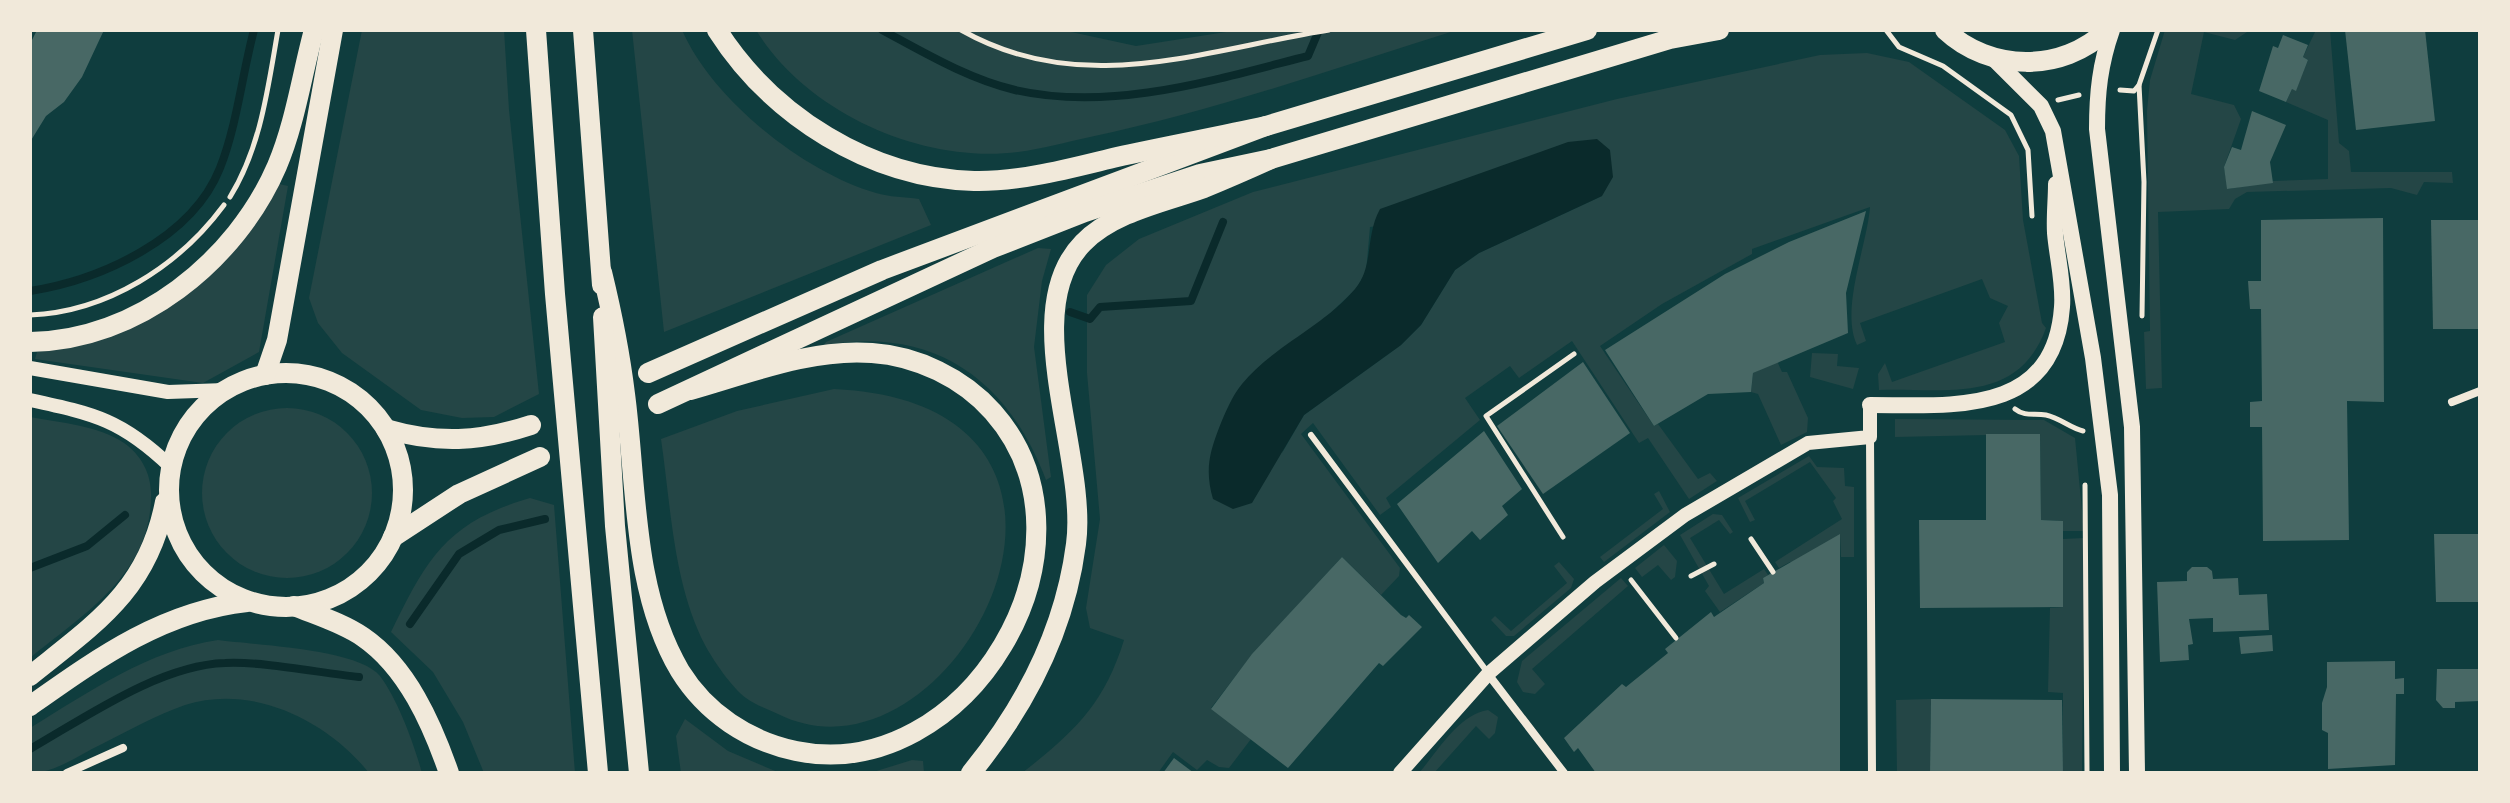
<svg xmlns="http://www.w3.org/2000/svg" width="2510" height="803" font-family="'Open Sans',sans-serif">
<rect width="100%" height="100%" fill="#0f3d3e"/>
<g fill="#244646" fill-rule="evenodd">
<polygon points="362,30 504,30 509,110 539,394 494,417 462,418 421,410 342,353 318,323 309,298"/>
<path d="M 632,30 L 682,30 C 712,99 803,172 876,193 C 889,197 905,197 919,199 L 931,225 L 664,332 Z"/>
<path d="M 756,30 L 1062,30 L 1136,46 L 1239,30 L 1457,30 C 1336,68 1214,111 1090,137 C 1066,142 1042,149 1018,152 C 922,164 807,113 756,30 Z"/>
<polygon points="2165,30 2250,30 2235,40 2204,32 2191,94 2234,105 2241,119 2224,167 2228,189 2273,181 2328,179 2328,120 2286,102 2292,89 2296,90 2308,60 2303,57 2316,30 2330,30 2339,143 2349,151 2351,172 2452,172 2453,183 2424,182 2417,195 2391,188 2247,192 2235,199 2229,209 2158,212 2162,388 2146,389 2144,332 2150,331 2147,111 2150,80"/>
<path d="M 1867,53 L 1909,62 L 2005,130 L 2019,156 L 2023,220 L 2042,323 L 2046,328 C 2018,405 1947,388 1879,390 L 1878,374 L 1885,363 L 1892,382 L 2005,342 L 1999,323 L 2008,306 L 1990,298 L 1982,279 L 1860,323 L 1866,341 L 1857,345 C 1840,309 1867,246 1870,207 L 1752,249 L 1752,254 L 1662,304 L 1600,346 L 1654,426 L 1658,424 L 1698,479 L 1710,473 L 1717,481 L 1689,499 L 1648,438 L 1639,443 L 1572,341 L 1519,378 L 1510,366 L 1465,398 L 1480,420 L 1386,498 L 1391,507 L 1380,515 L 1313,423 L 1301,434 L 1400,568 L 1399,576 L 1381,595 L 1342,557 L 1252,655 L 1211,708 L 1251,739 L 1229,768 L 1219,767 L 1207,760 L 1197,770 L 1173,752 L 1158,773 L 1022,773 C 1073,733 1104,705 1124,640 L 1090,628 L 1086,608 L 1100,519 L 1087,373 L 1087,295 L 1106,265 L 1139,239 L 1253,192 L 1617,99 L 1820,55 ZM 1602,196 L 1479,253 L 1455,270 L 1421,325 L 1401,345 L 1304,415 L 1282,453 L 1323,320 L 1356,289 L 1366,272 L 1370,227 Z"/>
<polygon points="279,184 288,186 259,352 203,383 35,359 37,352 72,345 129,326"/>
<path d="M 1038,248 L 1051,249 L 1042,281 L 1034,347 L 1051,477 L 1046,480 C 1008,379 934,326 824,345 L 826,342 Z"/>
<polygon points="1812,353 1838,354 1837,366 1859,368 1853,389 1810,377"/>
<polygon points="1777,361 1782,372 1787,372 1808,418 1807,432 1781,445 1758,394 1751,392 1753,373"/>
<path d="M 834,389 C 1159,404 954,802 778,714 C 768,709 755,705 746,698 C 732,688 713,660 705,645 C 673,583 671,507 661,439 L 737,411 Z"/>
<circle cx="287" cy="493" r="85"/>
<path d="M 30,417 C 60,423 98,425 124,443 C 141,455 151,473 151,494 C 152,573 85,613 30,658 Z"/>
<polygon points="1895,419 2044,420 2075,438 2084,531 2063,531 2062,521 2041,520 2040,434 1895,437"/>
<polygon points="1809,456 1817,467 1844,468 1845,486 1854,487 1854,557 1841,557 1840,535 1793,564 1790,562 1779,568 1775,562 1842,519 1833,501 1836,498 1810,462 1745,501 1755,520 1750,522 1738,498"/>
<polygon points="1659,491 1670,512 1604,562 1600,557 1663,509 1654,494"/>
<path d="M 530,498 L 554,505 L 575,773 L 484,773 L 463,722 L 433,672 L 391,632 C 427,558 447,522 530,498 Z"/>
<polygon points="1713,514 1722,515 1733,532 1730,534 1719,520 1690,538 1724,594 1764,569 1768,575 1763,578 1764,583 1720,612 1705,591 1709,586 1680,535"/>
<polygon points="2084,538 2082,773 2063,773 2063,693 2048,692 2050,608 2063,607 2063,539"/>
<polygon points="1664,545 1677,561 1675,577 1671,580 1658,565 1642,577 1635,568"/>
<polygon points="1559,562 1574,579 1571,588 1514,636 1506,636 1491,620 1495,616 1511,631 1567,583 1554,566"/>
<polygon points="1621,578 1628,586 1532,669 1545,684 1535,694 1523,692 1517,682 1522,661"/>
<path d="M 218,640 C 255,645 359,649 380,676 C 398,700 414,744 422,773 L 369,773 C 328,721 252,683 185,705 C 157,715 129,730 102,744 C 78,755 56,773 30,773 L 30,728 C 89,692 149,650 218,640 Z"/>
<polygon points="1931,699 1930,773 1897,773 1896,700"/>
<path d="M 1488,710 L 1498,717 L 1495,733 L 1489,739 L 1476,726 L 1434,773 L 1419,773 C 1437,752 1459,714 1488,710 Z"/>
<polygon points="685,719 728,751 780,773 681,773 676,736"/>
<polygon points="912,760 923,761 924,773 870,773"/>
</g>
<path fill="#0a2a2b" d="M 1597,139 L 1610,150 L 1613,177 L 1602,196 L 1479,253 L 1455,270 L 1421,325 L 1401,345 L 1304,415 L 1252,503 L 1233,509 L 1213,499 C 1205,471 1209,454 1219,428 C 1225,413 1232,396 1242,384 C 1273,346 1323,327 1355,289 C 1374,267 1365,236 1380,209 L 1568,142 Z"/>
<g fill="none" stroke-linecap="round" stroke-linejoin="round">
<g stroke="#0a2a2b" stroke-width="8">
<path d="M 882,30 C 923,52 968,79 1015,90 C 1112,112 1214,80 1308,56 L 1319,30"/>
<path d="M 30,291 C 100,280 192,239 220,168 C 237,125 242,75 254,30"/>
<polyline points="1070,312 1090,319 1100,307 1191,301 1223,222"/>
<polyline points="30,568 87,546 125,515"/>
<polyline points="410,624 459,554 499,530 545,519"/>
<path d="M 30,749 C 86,717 160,665 225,663 C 262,661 320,673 359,677"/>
</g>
</g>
<g fill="#486865">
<polygon points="37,30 104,30 82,77 64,102 46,116 30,142 30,44"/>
<polygon points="2345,30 2425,30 2435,121 2356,130"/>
<polygon points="2283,35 2308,45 2303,57 2308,60 2296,91 2292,89 2286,102 2259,91 2273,46 2278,48"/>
<polygon points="2252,111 2286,125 2270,162 2273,183 2227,189 2224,167 2232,147 2241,150"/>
<polygon points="1866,211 1846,293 1848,333 1753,373 1751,392 1708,394 1654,426 1605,350 1725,274 1789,242"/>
<polygon points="2383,218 2384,402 2347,401 2349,540 2263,541 2262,427 2250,427 2250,402 2262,401 2261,309 2250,309 2248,281 2261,281 2261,220"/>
<polygon points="2431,220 2480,220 2480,329 2433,329"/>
<polygon points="1583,362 1630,433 1543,494 1497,426"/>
<polygon points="1484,431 1522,489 1502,506 1508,515 1480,540 1472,531 1438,563 1397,504"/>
<polygon points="1986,434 2040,434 2041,520 2063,521 2063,607 1920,608 1919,520 1986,520"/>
<polygon points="1840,534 1840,773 1596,773 1578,748 1574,752 1564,738 1622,684 1626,687 1668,653 1665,649 1711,612 1714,617 1764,583 1763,578"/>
<polygon points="2434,534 2480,534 2480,602 2436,602"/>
<polygon points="1342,557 1401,615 1406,618 1409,615 1422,627 1383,666 1379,663 1288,768 1211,709 1252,654"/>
<polygon points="2192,567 2207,567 2212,571 2213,579 2238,578 2239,595 2267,594 2269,630 2213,632 2213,618 2189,619 2193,644 2188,645 2189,660 2160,662 2157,582 2187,581 2187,572"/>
<polygon points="2272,635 2273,651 2241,654 2239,637"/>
<polygon points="2395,661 2395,679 2404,678 2404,694 2396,694 2395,765 2328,769 2328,733 2322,730 2322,703 2327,687 2327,662"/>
<polygon points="2437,669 2480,669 2480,701 2455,702 2455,708 2443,708 2436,700"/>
<polygon points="1931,699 2062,700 2063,773 1930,773"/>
<polygon points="1174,758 1194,773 1163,773"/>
</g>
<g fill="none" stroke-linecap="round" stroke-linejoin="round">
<g stroke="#f1e9da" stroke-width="5">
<path d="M 961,30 C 1083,99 1202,50 1329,30"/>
<polyline points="1886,30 1899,47 1943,66 2011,115 2028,150 2032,216"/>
<polyline points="2139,85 2144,182 2142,316"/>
<polyline points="2120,90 2134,91 2139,85 2158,30"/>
<polyline points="2058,100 2079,95"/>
<path d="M 230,197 C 261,147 268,87 278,30"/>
<path d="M 30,315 C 107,312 179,266 224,205"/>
<path d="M 2015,409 C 2025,417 2034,413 2046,415 C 2060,418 2070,428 2083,431"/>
<polyline points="2085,485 2087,773"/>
<polyline points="1563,537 1486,416 1574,354"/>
<polyline points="1751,539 1773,572"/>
<polyline points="1691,576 1714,564"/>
<polyline points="1631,580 1676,638"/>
</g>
<polyline stroke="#f1e9da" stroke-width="6" points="1311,435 1488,673"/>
<g stroke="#f1e9da" stroke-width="8">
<polyline points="2452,402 2480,391"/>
<polyline points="1870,437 1872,773"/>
<polyline points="1488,674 1564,773"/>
<polyline points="67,773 123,748"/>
</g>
<g stroke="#f1e9da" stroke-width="14">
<polyline points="30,368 168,392 225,390"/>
<path d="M 30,400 C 95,414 122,420 171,467"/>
<polyline points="1400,773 1488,674 1595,582 1685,515 1808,443 1870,437 1870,405"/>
</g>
<g stroke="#f1e9da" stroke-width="16">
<path d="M 2112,30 C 2100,64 2097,93 2097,129 L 2132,427 L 2137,773"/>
<polyline points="1993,58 2041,106 2053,131 2093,358 2110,495 2112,773"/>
<path d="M 1870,405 C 1952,405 2054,417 2062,307 C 2064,283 2057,257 2055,233 C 2054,217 2056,200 2056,184"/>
</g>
<g stroke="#f1e9da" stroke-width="20">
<path d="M 1945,30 C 1990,72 2062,73 2107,30"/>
<polyline points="648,373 882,270 1266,126 1587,30"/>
<circle cx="286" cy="490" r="117"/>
<polyline points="658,404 993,248 1085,212 1200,174 1271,159 1670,39 1719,30"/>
<path d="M 386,429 C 438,444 479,442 531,425"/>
<polyline points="393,537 459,494 540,457"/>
<path d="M 30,676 C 96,623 148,590 165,502"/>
<path d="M 30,706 C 98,658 163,611 247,602"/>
</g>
<g stroke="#f1e9da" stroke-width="20">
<polyline points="536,30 555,294 598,773"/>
<polyline points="583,30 602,285"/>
<path d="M 717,30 C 772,116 870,178 974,181 C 1021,182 1071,168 1117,157 C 1167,146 1216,137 1266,126"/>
<path d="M 602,272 C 612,313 620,353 625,394 C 637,485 632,590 680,671 C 706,713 748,741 796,751 C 966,786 1112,547 993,412 C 963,378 917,356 872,353 C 812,348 747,374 690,390"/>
<polyline points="603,317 615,526 639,773"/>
<path d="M 30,342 C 137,341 236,261 277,166 C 295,124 302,74 314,30"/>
<polyline points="265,375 277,340 333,30"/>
<path d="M 294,606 C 316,615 343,623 363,637 C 407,667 432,724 449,773"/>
<path d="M 971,773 C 1025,707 1065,629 1076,544 C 1088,457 1016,311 1083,243 C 1113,212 1165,202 1204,188 C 1226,179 1249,169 1271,159"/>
</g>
</g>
<rect width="2510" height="803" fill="none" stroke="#f1e9da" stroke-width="64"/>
</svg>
